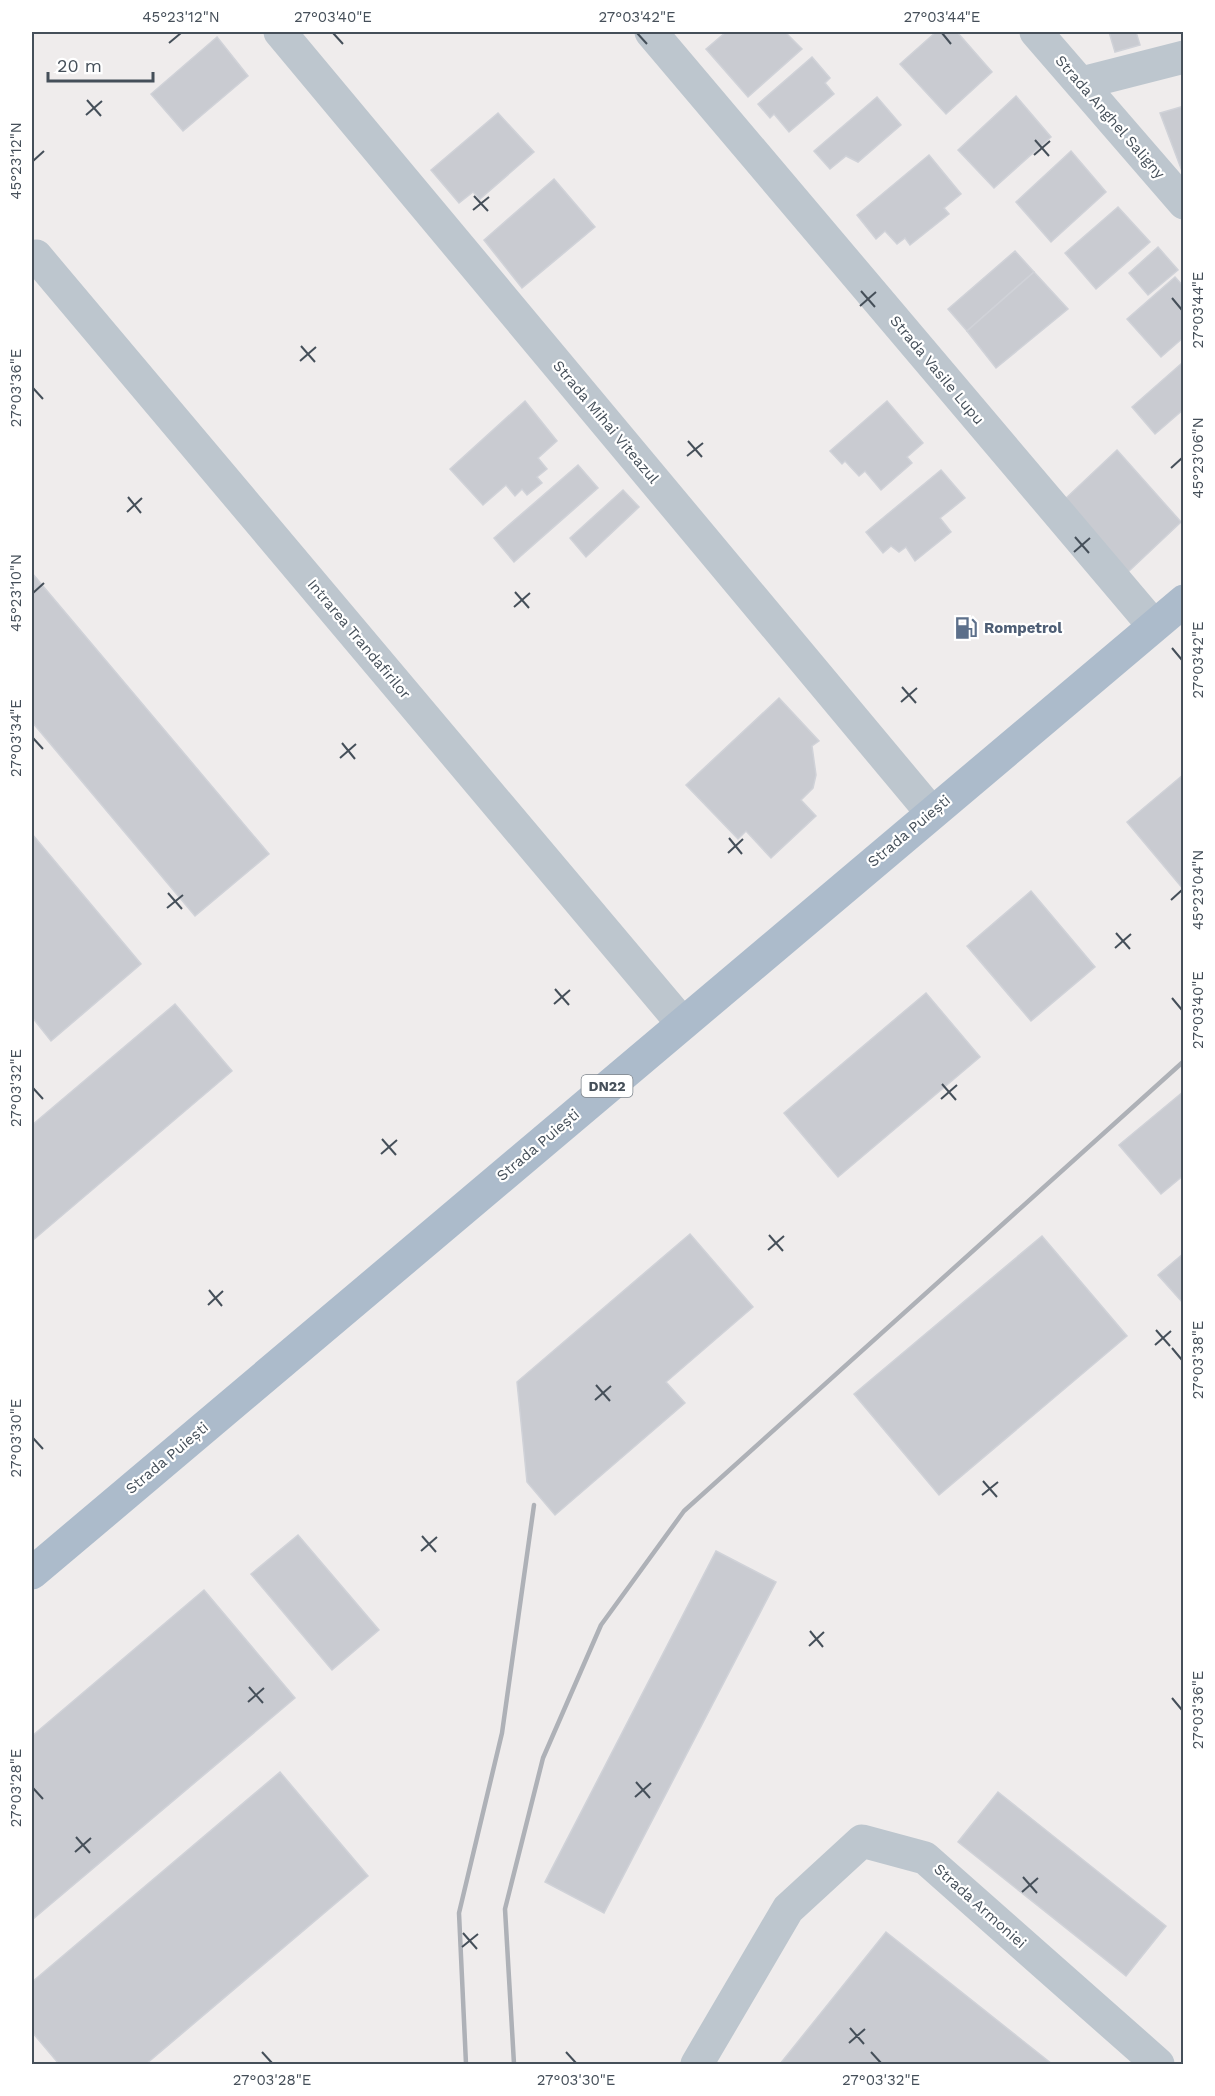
<svg xmlns="http://www.w3.org/2000/svg" width="1215" height="2096" font-family="'Work Sans',sans-serif">
<rect width="100%" height="100%" fill="#efecec"/>
<g fill="#c9cbd1" stroke="#d0d2d8" stroke-width="1.5">
<polygon points="726,32 785,32 802,49 748,97 706,49"/>
<polygon points="936,32 957,32 992,72 946,114 900,64"/>
<polygon points="1109,32 1136,32 1140,45 1115,52"/>
<polygon points="217,37 248,76 183,131 151,94"/>
<polygon points="812,57 830,78 825,83 834,94 789,132 774,114 770,118 758,104"/>
<polygon points="1016,96 1051,137 994,188 958,150"/>
<polygon points="877,97 901,125 858,162 846,156 830,169 814,151"/>
<polygon points="1184,106 1184,171 1182,171 1160,113"/>
<polygon points="498,113 534,152 480,199 473,192 459,203 431,170"/>
<polygon points="1071,151 1106,192 1051,242 1016,202"/>
<polygon points="929,155 961,194 944,208 949,214 910,245 905,238 897,244 885,231 876,239 857,215"/>
<polygon points="554,179 595,227 522,288 484,240"/>
<polygon points="1118,207 1150,242 1096,289 1065,253"/>
<polygon points="1158,247 1178,270 1148,295 1129,273"/>
<polygon points="1015,251 1034,272 967,331 948,309"/>
<polygon points="1034,272 1068,309 996,368 967,331"/>
<polygon points="1175,277 1184,287 1184,337 1161,357 1127,319"/>
<polygon points="1182,363 1184,409 1155,434 1132,407"/>
<polygon points="525,401 557,441 538,458 547,469 537,477 542,483 527,495 522,489 515,496 506,485 483,505 450,469"/>
<polygon points="887,401 923,443 907,457 912,463 881,490 865,471 859,476 845,461 842,464 830,451"/>
<polygon points="1117,450 1181,522 1128,572 1063,501"/>
<polygon points="578,465 598,488 514,562 494,538"/>
<polygon points="941,470 965,498 940,518 951,532 915,561 906,547 899,552 891,546 883,553 866,532"/>
<polygon points="623,490 639,507 586,557 570,538"/>
<polygon points="32,573 269,854 195,916 32,722"/>
<polygon points="779,698 819,741 812,746 816,775 813,788 801,800 816,816 771,858 746,831 738,839 686,785"/>
<polygon points="1184,774 1184,890 1127,822"/>
<polygon points="32,834 141,964 51,1041 32,1017"/>
<polygon points="1031,891 1095,967 1031,1021 967,946"/>
<polygon points="926,993 980,1057 838,1177 784,1113"/>
<polygon points="175,1004 232,1071 32,1241 32,1125"/>
<polygon points="1184,1091 1184,1175 1161,1194 1119,1145"/>
<polygon points="690,1234 753,1307 666,1382 685,1403 555,1515 527,1482 517,1382"/>
<polygon points="1042,1236 1127,1336 939,1495 854,1394"/>
<polygon points="1184,1253 1184,1304 1158,1275"/>
<polygon points="298,1535 379,1630 332,1670 251,1574"/>
<polygon points="716,1551 776,1582 604,1913 545,1882"/>
<polygon points="204,1590 295,1698 32,1920 32,1736"/>
<polygon points="280,1772 368,1876 146,2064 59,2064 32,2032 32,1982"/>
<polygon points="998,1792 1166,1926 1126,1976 958,1842"/>
<polygon points="886,1932 1052,2064 780,2064"/>
</g>
<g fill="none" stroke-linecap="round" stroke-linejoin="round">
<g stroke="#bdc6ce" stroke-width="33">
<polyline points="280,32 931,812"/>
<polyline points="651,32 1153,625"/>
<polyline points="1036,32 1184,203"/>
<polyline points="1082,83 1184,57"/>
<polyline points="36,256 682,1023"/>
<polyline points="697,2064 788,1909 862,1841 925,1858 1158,2064"/>
</g>
<polyline stroke="#acbbcb" stroke-width="33" points="32,1573 1184,601"/>
<g stroke="#aeb1b7" stroke-width="4.5">
<polyline points="466,2064 459,1913 502,1733 534,1505"/>
<polyline points="514,2064 505,1909 543,1758 601,1625 684,1511 1184,1061"/>
</g>
</g>
<path fill="none" stroke="#454f59" stroke-width="2" d="M 333,33 L 343,44M 637,33 L 647,44M 942,33 L 951,44M 169,43 L 181,33M 87,100 L 101,116M 86,115 L 102,101M 1035,140 L 1049,156M 1034,155 L 1050,141M 33,161 L 44,151M 474,196 L 488,211M 473,210 L 489,197M 861,291 L 875,307M 1172,298 L 1182,310M 860,306 L 876,292M 301,346 L 315,362M 300,361 L 316,347M 33,388 L 43,399M 688,441 L 702,457M 687,456 L 703,443M 1171,468 L 1182,458M 128,497 L 141,513M 127,512 L 142,498M 1075,537 L 1089,553M 1074,552 L 1090,538M 515,592 L 529,608M 33,593 L 44,583M 514,607 L 530,593M 1172,648 L 1182,660M 902,687 L 916,703M 901,702 L 917,688M 33,738 L 43,749M 342,743 L 355,759M 340,758 L 356,744M 729,838 L 742,854M 728,853 L 743,839M 168,893 L 182,909M 1171,900 L 1182,890M 167,908 L 183,895M 1116,933 L 1130,949M 1115,948 L 1131,934M 555,989 L 569,1005M 1172,998 L 1182,1010M 554,1004 L 570,990M 942,1084 L 956,1100M 33,1088 L 43,1099M 941,1099 L 957,1085M 382,1139 L 396,1155M 381,1154 L 397,1140M 769,1235 L 783,1251M 768,1250 L 784,1236M 209,1290 L 222,1306M 208,1305 L 223,1291M 1156,1330 L 1170,1346M 1155,1345 L 1171,1331M 1172,1348 L 1182,1360M 596,1385 L 610,1401M 595,1400 L 611,1386M 33,1438 L 43,1449M 983,1481 L 997,1497M 982,1495 L 998,1482M 422,1536 L 436,1552M 421,1551 L 437,1537M 810,1631 L 823,1647M 809,1646 L 824,1632M 249,1687 L 263,1703M 1172,1698 L 1182,1710M 248,1702 L 264,1688M 636,1782 L 650,1798M 33,1788 L 43,1799M 635,1797 L 651,1783M 76,1837 L 90,1853M 75,1852 L 91,1838M 1023,1877 L 1037,1893M 1022,1892 L 1038,1878M 463,1933 L 477,1949M 462,1947 L 478,1934M 850,2028 L 864,2044M 849,2043 L 865,2029M 262,2052 L 272,2063M 566,2052 L 576,2063M 871,2052 L 881,2063"/>
<defs>
<g id="fuel-bare" transform="scale(1.8)"><path d="M-5.5-6h7V0h2V4h1.3V-2.5L3-4.5l.8-.8L6-3V5H2.5V1h-1V6h-7ZM-4.2-4.7v3.2H.2V-4.7Z" fill="#5c6f8a" stroke="#fff" stroke-width="2.5" paint-order="stroke"/></g>
</defs>
<g fill-rule="evenodd">
<use href="#fuel-bare" x="966" y="628"/>
</g>
<g text-anchor="middle" stroke-width="4.5" stroke-linejoin="round" paint-order="stroke">
<rect fill="#fff" stroke="#7d848b" stroke-width="1.5" x="581.5" y="1075" width="51" height="22" rx="4.5"/>
<g font-size="14" font-weight="bold" fill="#454f59">
<text x="607" y="1091">DN22</text>
</g>
<g font-size="15" fill="#454f59" stroke="#fff">
<text transform="translate(1110 117) rotate(49)" y="5">Strada Anghel Saligny</text>
<text transform="translate(937 370) rotate(50)" y="5">Strada Vasile Lupu</text>
<text transform="translate(606 422) rotate(50)" y="5">Strada Mihai Viteazul</text>
<text transform="translate(359 639) rotate(50)" y="5">Intrarea Trandafirilor</text>
<text transform="translate(909 831) rotate(-40)" y="5">Strada Puiești</text>
<text transform="translate(538 1145) rotate(-40)" y="5">Strada Puiești</text>
<text transform="translate(167 1458) rotate(-40)" y="5">Strada Puiești</text>
<text transform="translate(980 1906) rotate(42)" y="5">Strada Armoniei</text>
</g>
<g font-size="15" font-weight="bold" fill="#4e5e75" stroke="#fff" text-anchor="start">
<text x="984" y="633">Rompetrol</text>
</g>
</g>
<rect width="1215" height="2096" fill="none" stroke="#ffffff" stroke-width="66"/>
<path d="M48 72v9h105v-9" fill="none" stroke="#454f59" stroke-width="3"/>
<text x="57" y="72" font-size="18" fill="#454f59" stroke="#ffffff" stroke-width="4.5" paint-order="stroke">20 m</text>
<rect x="33" y="33" width="1149" height="2030" fill="none" stroke="#454f59" stroke-width="2"/>
<g font-size="15" text-anchor="middle" fill="#454f59">
<text x="181" y="22">45°23'12"N</text>
<text x="333" y="22">27°03'40"E</text>
<text x="637" y="22">27°03'42"E</text>
<text x="942" y="22">27°03'44"E</text>
<text transform="translate(16 161) rotate(-90)" y="5">45°23'12"N</text>
<text transform="translate(1198 310) rotate(-90)" y="5">27°03'44"E</text>
<text transform="translate(16 388) rotate(-90)" y="5">27°03'36"E</text>
<text transform="translate(1198 458) rotate(-90)" y="5">45°23'06"N</text>
<text transform="translate(16 593) rotate(-90)" y="5">45°23'10"N</text>
<text transform="translate(1198 660) rotate(-90)" y="5">27°03'42"E</text>
<text transform="translate(16 738) rotate(-90)" y="5">27°03'34"E</text>
<text transform="translate(1198 890) rotate(-90)" y="5">45°23'04"N</text>
<text transform="translate(1198 1010) rotate(-90)" y="5">27°03'40"E</text>
<text transform="translate(16 1088) rotate(-90)" y="5">27°03'32"E</text>
<text transform="translate(1198 1360) rotate(-90)" y="5">27°03'38"E</text>
<text transform="translate(16 1438) rotate(-90)" y="5">27°03'30"E</text>
<text transform="translate(1198 1710) rotate(-90)" y="5">27°03'36"E</text>
<text transform="translate(16 1788) rotate(-90)" y="5">27°03'28"E</text>
<text x="272" y="2085">27°03'28"E</text>
<text x="576" y="2085">27°03'30"E</text>
<text x="881" y="2085">27°03'32"E</text>
</g>
</svg>
